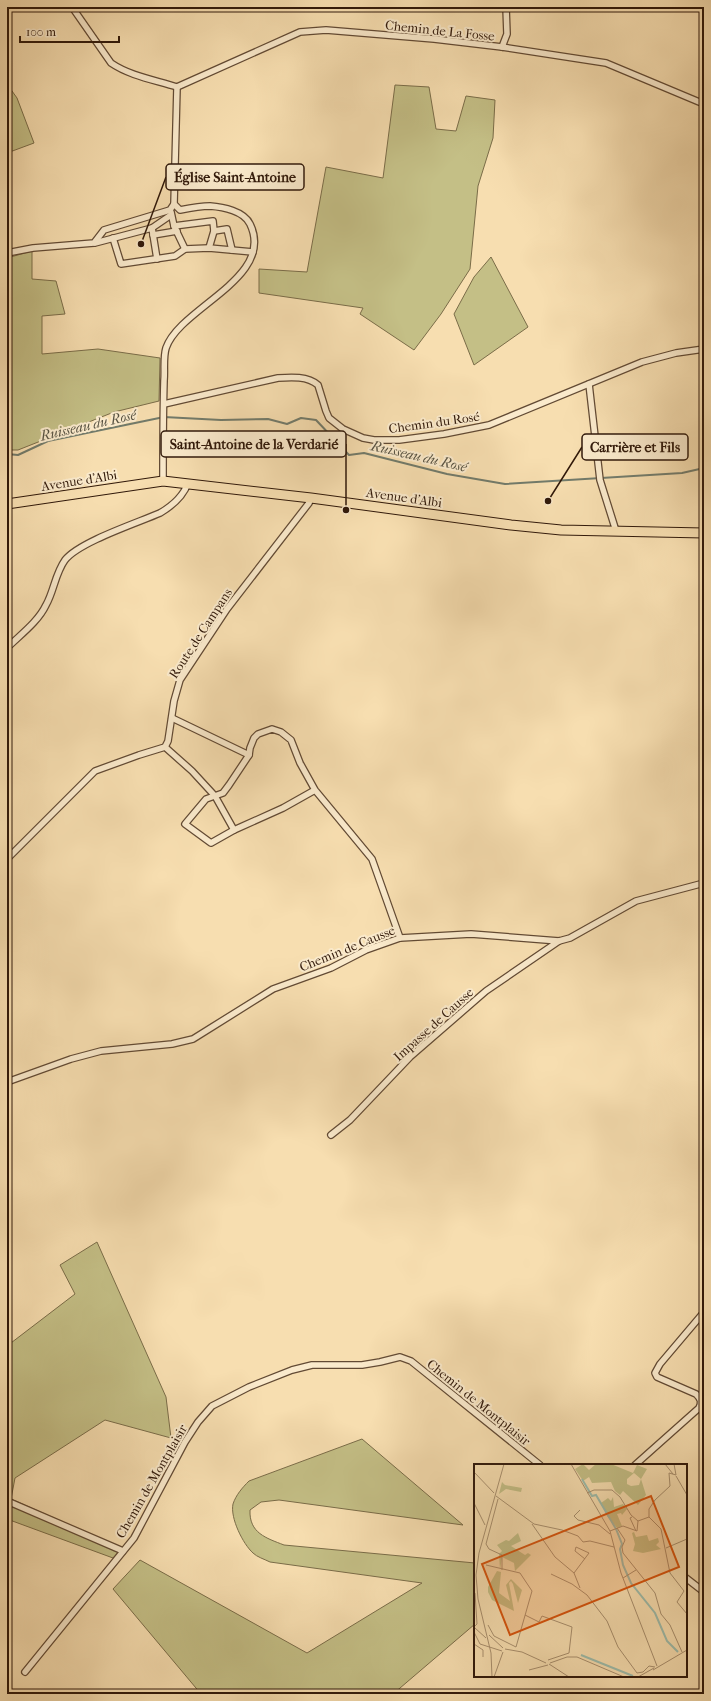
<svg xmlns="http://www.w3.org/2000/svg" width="711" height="1701" font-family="'IM FELL French Canon',serif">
<rect width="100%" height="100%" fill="#f7deb0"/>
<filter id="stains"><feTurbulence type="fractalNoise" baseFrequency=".005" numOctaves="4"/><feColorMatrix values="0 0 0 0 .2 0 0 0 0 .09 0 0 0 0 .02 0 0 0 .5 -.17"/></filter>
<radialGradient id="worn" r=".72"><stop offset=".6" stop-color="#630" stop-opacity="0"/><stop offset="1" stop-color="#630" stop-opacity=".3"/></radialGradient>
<g fill="#c4bf86" stroke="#7a6c48">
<polygon points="7,84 17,98 34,143 7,153"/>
<polygon points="395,85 429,87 436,129 456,131 466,96 495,100 493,138 478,186 470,269 441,314 414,350 360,314 363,308 259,293 259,269 307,272 326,167 383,178"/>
<polygon points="32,251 32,279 56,281 65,314 42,316 42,354 98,349 160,358 159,401 114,412 18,450 7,450 7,258"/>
<polygon points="491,257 528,327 474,365 454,314 474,277"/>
<polygon points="97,1242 166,1397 171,1438 105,1420 15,1478 11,1499 122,1548 113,1558 7,1519 7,1346 75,1294 60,1265"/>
<path d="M 362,1439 L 463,1525 L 279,1500 L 261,1502 L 250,1510 C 249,1533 266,1538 284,1545 L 475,1563 L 475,1624 L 393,1694 L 201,1694 L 113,1589 L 140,1560 L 307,1653 L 422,1583 L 270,1562 C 264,1559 257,1557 253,1553 C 243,1544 230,1518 233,1504 C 236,1495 242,1488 249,1481 Z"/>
</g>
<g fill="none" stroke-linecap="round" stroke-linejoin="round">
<polyline stroke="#727b6b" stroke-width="2" points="7,454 18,455 48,441 164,417 221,420 268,419 287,424 301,418 316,420 349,455 364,453 447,474 505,484 682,473 704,468"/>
<g stroke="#624a34" stroke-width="8">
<g id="street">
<path d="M 72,7 L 111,63 C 130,76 155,80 177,87"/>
<polyline points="502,47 507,34 506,7"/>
<polyline points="177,87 300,32 326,30 434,39 502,47 606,63 704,104"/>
<polyline points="171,212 174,226 185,249"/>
<polyline points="174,226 213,221 214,231 209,248"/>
<polyline points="152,228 157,259"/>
<polyline points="214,231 227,229 232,250"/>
<polyline points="153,235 177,231"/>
<polyline points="113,238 121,264 175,256 185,249 209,248 253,252"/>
<polyline points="95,243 152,228 171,215"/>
<polyline points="7,253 33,248 94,243 104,230 170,210 174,204"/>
<polyline points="589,384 600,480 616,531"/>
<path d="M 164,404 L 278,378 C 291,377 308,376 318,385 L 326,411 L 329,418 L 343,429 L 363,438 L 374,440 L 399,440 L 444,434 L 489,425 L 642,362 L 676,353 L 704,349"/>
<path d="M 163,481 C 163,448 163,414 164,381 C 165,371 163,358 166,348 C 180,307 276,278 250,224 C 244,211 223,207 210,206 C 201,206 190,208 180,210 L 174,204 L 177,87"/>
<path d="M 7,648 C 20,635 38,622 46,605 C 54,591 55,574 65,560 C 79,542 137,523 160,513 C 172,506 183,497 188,483"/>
<polyline points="172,718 249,755"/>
<polyline points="165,747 192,771 215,796 234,830"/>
<polyline points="315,790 283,808 234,830 211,843 185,824 206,799 223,793 229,785 249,755 250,748 254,738 258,734 272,729 281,732 291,740 300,763 315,790 372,859 400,938"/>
<polyline points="7,859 95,771 139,755 165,747 168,741 174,701 180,680 227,609 309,503 311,498"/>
<polyline points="7,1082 71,1059 101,1051 172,1044 193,1039 273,989 331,968 366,950 400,938 471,934 559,941 570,938 636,901 704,883"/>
<polyline points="331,1135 350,1120 410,1057 486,991 559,941"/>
<path d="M 635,1465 L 699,1408 C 702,1402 701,1399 696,1394 L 657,1377 L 655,1373 L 660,1364 L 704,1312"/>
<polyline points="7,1501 123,1551"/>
<polyline points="686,1578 704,1592"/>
<polyline points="25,1672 134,1538 185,1442 198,1422 212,1406 249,1387 292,1370 312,1365 362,1365 380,1362 400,1357 411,1361 540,1465"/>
</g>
</g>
<g stroke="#31190a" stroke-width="11">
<polyline id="primary" points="7,504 163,481 311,498 511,525 561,530 704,533"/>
</g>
<use href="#street" stroke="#faeacc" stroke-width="5.5"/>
<use href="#primary" stroke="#f7deb0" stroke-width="9"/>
</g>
<g text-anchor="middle" stroke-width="4" stroke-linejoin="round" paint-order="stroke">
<g font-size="13" fill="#31190a" stroke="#faeacc">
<text transform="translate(440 30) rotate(6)" y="5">Chemin de La Fosse</text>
<text transform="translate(434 422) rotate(-8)" y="5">Chemin du Rosé</text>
<text transform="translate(79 480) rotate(-9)" y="5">Avenue d'Albi</text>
<text transform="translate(404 497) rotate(8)" y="5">Avenue d'Albi</text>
<text transform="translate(200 633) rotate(-57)" y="5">Route de Campans</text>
<text transform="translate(347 948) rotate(-22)" y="5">Chemin de Causse</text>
<text transform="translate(433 1024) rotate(-42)" y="5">Impasse de Causse</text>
<text transform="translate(479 1402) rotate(39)" y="5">Chemin de Montplaisir</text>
<text transform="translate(151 1481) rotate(-60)" y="5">Chemin de Montplaisir</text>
</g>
<g font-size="14" font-style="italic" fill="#575242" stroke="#faeacc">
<text transform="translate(88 425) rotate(-13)" y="5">Ruisseau du Rosé</text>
<text transform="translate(419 456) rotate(13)" y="5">Ruisseau du Rosé</text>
</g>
</g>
<g transform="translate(474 1464)">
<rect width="213" height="213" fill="#f7deb0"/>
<path d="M 109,0 L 115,6 L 122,0 L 137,0 L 159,9 L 163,1 L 173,5 L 167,15 L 172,31 L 164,41 L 149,27 L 146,31 L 141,27 L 137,18 L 118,19 L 115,13 L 109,17 L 101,5 ZM 160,9 L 167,15 L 165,21 L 157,22 L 153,20 L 153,15 ZM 28,18 L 31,21 L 48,24 L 47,28 L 32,25 L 25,30 ZM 139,33 L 140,43 L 149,40 L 153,45 L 148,51 L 147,49 L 143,50 L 148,62 L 143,64 L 133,52 L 127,39 L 134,34 L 137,37 ZM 160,68 L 162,73 L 173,71 L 175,77 L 184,74 L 185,78 L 182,81 L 187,85 L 169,89 L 159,87 L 161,80 L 158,69 ZM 44,69 L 47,77 L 37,82 L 51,91 L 54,89 L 57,91 L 41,107 L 40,99 L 28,93 L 26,106 L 25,90 L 28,87 L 23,81 L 32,76 L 35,77 ZM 23,107 L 27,108 L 25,129 L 36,137 L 32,121 L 37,115 L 48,126 L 44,139 L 39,120 L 37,117 L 35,119 L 40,147 L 18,136 L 14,128 L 14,123 Z" fill="#c4bf86" fill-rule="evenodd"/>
<path fill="none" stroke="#9dbcab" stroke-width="2" d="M 108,15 L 118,32 L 122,31 L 142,65 L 148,80 L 146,85 L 149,101 L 157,119 L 181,149 L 193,177 L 204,188M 107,191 L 159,212"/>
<path fill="none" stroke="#a88f6e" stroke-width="1" d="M 97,0 L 136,67 L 147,109 L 183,202M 191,0 L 199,10M 0,8 L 20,29M 202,12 L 213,31M 113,29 L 120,26 L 138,26 L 146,33 L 157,51 L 164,57M 22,32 L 60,60 L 88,66 L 104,72 L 109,78 L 116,77 L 140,83M 24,35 L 12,80 L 15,85 L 28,91 L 28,106M 0,39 L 11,61M 106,46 L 100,52 L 104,56 L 125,61 L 136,70M 158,53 L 156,54 L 162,67M 175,53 L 187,65 L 196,109 L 210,127 L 203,138 L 213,150M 175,53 L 175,45 L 181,36 L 196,22 L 195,9 L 202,11 L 200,0M 58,60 L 81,93 L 100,109 L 106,124M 143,64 L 151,76 L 148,83 L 149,89 L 181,129 L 187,150 L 196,161 L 208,188M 136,67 L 149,62 L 163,67 L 164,57 L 175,53M 102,83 L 101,87 L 111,95M 192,84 L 213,75M 12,101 L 46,109 L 58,127 L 42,183 L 20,172 L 14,161M 100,109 L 115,89 L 102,83M 77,110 L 98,120 L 113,131 L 133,157 L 144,183 L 163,209 L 169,208 L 175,202 L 181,203M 149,114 L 162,106M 51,151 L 65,158 L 68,152 L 98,163 L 95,189 L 74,196M 1,162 L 3,160 L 1,129M 1,164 L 12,174M 0,168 L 6,180 L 28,187M 15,171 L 29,184M 0,180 L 9,186 L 9,193M 31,185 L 48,188 L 72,199M 76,199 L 93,193 L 103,193 L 150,213M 75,200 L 95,213M 55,206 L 74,201M 179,206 L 213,186M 18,213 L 17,189 L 4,135 L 2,111 L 5,89 L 30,0M 20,213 L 29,188M 164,213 L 180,204"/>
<path fill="#d6530c" fill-opacity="0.15" stroke="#d6530c" stroke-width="2" d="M 177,32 L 205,103 L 36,171 L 8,100 Z"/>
<rect width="213" height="213" fill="none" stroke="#31190a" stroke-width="2"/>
</g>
<path fill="none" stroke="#31190a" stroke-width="1.5" d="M141 244L166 177M346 510L346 444M548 501L582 447"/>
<g fill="#31190a" stroke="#faeacc" stroke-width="1.5">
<circle cx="141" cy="244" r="4"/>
<circle cx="346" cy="510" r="4"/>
<circle cx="548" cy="501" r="4"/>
</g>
<g fill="#faeacc" stroke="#31190a" stroke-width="1.5">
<rect x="166" y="164" width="138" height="26" rx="4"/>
<rect x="161" y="431" width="185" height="26" rx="4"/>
<rect x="582" y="434" width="106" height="26" rx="4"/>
</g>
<g font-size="14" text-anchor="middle" font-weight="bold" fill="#31190a">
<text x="235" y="182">Église Saint-Antoine</text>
<text x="254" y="449">Saint-Antoine de la Verdarié</text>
<text x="635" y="452">Carrière et Fils</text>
</g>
<rect width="711" height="1701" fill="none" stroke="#f7deb0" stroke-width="24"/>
<rect x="8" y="8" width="695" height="1685" fill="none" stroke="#31190a" stroke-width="2"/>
<rect x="12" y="12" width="687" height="1677" fill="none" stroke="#31190a"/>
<path d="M20 36v6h99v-6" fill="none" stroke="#31190a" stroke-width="2"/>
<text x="26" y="36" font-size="12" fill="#31190a" stroke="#faeacc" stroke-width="3" paint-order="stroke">100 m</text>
<rect width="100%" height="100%" filter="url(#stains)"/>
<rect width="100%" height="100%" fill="url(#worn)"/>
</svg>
